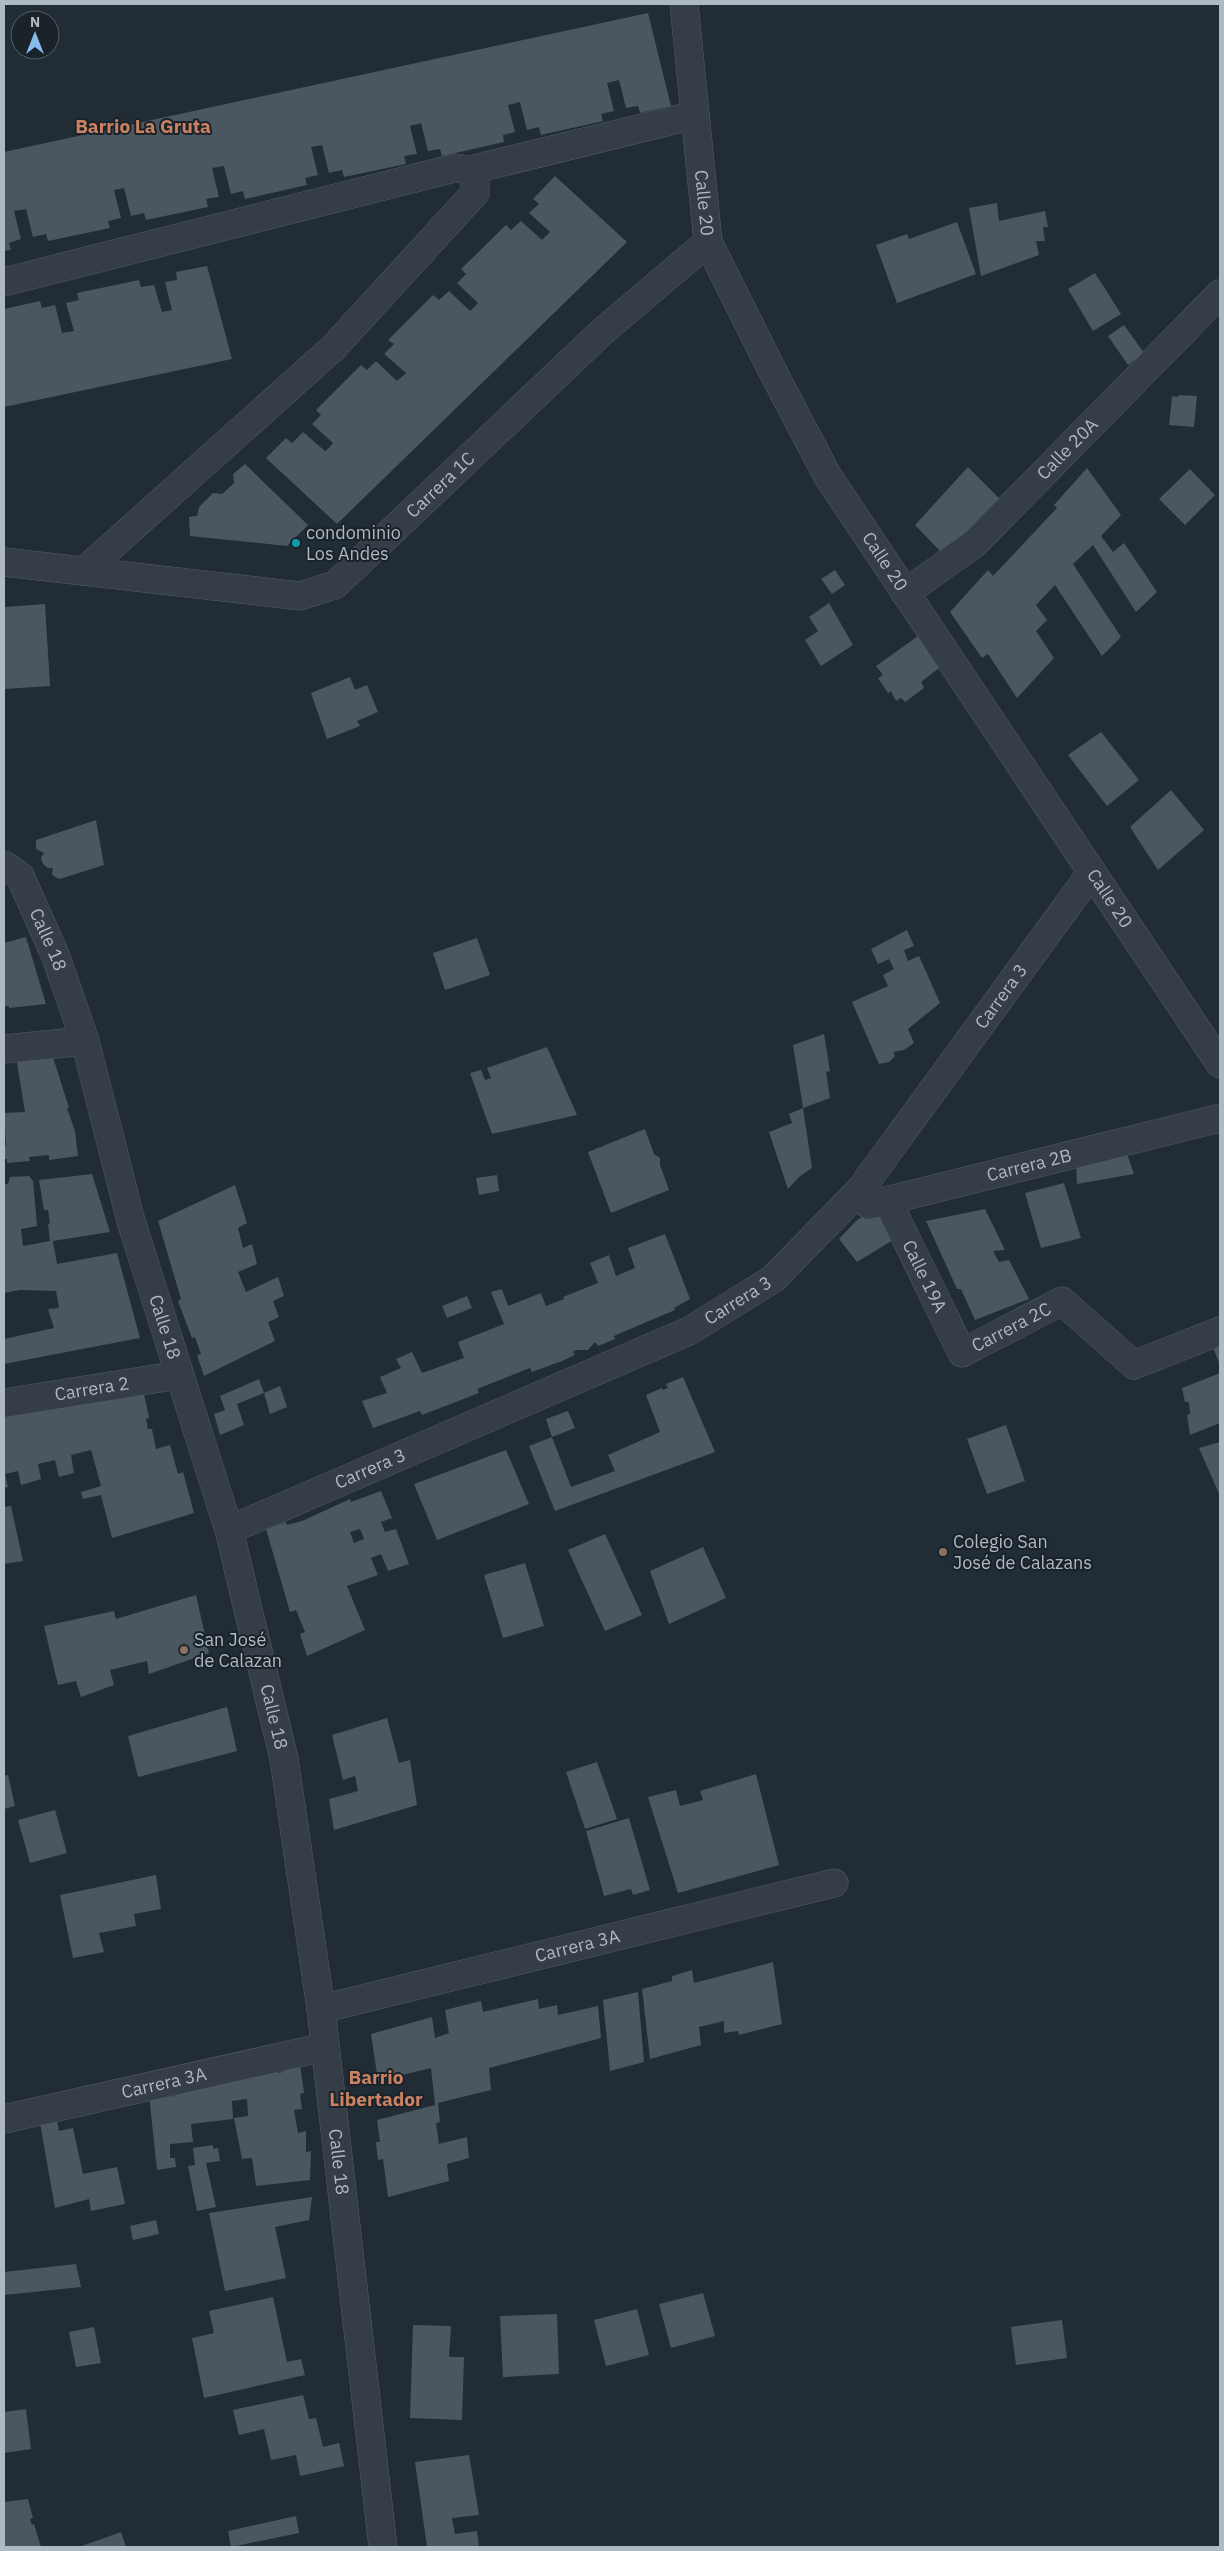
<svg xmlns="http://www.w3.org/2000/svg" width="1224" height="2551" font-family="'IBM Plex Sans',sans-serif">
<rect width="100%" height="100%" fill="#212c35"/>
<g fill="#4a5761" fill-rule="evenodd">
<polygon points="648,13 671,106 640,113 638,106 626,108 619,80 607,83 614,111 601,114 603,121 541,135 539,127 527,130 520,102 508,105 515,132 503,135 504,142 442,156 440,149 428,151 421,123 410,126 417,154 404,156 406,164 344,177 342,170 329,173 322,145 311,147 318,175 305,178 307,185 245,199 243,191 231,194 224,166 212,168 219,197 206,199 208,207 146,220 144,213 131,216 124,188 114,190 121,218 108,221 110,228 48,241 46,234 33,237 26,209 14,211 21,239 9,243 11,250 4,251 4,152"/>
<polygon points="555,176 627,242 337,524 266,458 286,438 292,443 303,432 325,451 329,448 333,443 312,424 321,415 316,410 361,365 367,370 376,361 397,381 406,373 384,354 394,344 388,340 433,295 439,300 449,291 470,311 478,303 457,283 466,274 461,269 506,225 511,230 521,221 542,240 550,232 529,213 539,204 533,199"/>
<polygon points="997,203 999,221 1045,211 1048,227 1043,227 1045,241 1036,241 1039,255 981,276 969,208"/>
<polygon points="957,222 976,274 897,303 876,245 907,234 909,239"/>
<polygon points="207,266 232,359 4,407 4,309 40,301 42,308 55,305 62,333 74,331 66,303 79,300 77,293 139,280 141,287 154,285 162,312 172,310 165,282 177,280 176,272"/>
<polygon points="1095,273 1121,314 1093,331 1068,289"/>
<polygon points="1124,325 1144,353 1128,365 1108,336"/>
<polygon points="1178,395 1197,396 1194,427 1169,425 1172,396 1178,397"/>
<polygon points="245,464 308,525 287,546 190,536 189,517 197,516 199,507 213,493 222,494 234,483 233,474"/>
<polygon points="968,467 1004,503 942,553 915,525"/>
<polygon points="1087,468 1121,515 1101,536 1113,552 1124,543 1157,592 1136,612 1093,545 1073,564 1121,637 1102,656 1055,585 1036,605 1047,620 1036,631 1054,658 1017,698 988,654 982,658 950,612 988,570 993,576 1057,508 1054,505"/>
<polygon points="1190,469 1215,495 1185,525 1159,499"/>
<polygon points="835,570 845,585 832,594 821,579"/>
<polygon points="829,603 853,645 821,666 805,640 818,631 809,617"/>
<polygon points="45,604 50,686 4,689 4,607"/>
<polygon points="918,636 939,668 921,682 924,688 905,702 901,698 896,701 891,691 888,693 878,678 883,675 876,666"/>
<polygon points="350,677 355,690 367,685 378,712 357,721 360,726 327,739 311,693"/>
<polygon points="1101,732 1139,780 1107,806 1068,755"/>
<polygon points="1171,790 1204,830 1158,870 1130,827"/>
<polygon points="96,820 104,865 60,879 55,877 52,874 53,868 48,868 43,864 41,858 44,853 36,849 36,840"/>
<polygon points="907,930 914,946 904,950 908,961 919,956 940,1003 908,1029 914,1043 904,1050 893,1052 895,1056 889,1062 879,1064 852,1002 888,986 883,975 894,969 889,959 878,964 871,949"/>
<polygon points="26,937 46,1004 9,1008 9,1006 4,1006 4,943"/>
<polygon points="477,938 490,975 445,990 433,953"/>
<polygon points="824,1034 830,1071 826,1072 830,1098 803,1108 793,1045"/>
<polygon points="547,1047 577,1115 492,1134 470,1073 481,1070 485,1080 491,1078 487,1068"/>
<polygon points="52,1054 69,1108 67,1108 75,1131 78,1156 49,1160 49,1155 29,1157 30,1161 7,1163 7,1159 4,1159 4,1146 6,1145 4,1113 25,1112 16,1057"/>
<polygon points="803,1108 812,1168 799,1177 788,1189 769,1132 792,1123 789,1114"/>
<polygon points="645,1129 654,1154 660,1158 660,1165 669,1190 611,1213 588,1152"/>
<polygon points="1126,1151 1134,1174 1077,1184 1076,1162"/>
<polygon points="92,1174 110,1232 53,1241 57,1264 117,1253 140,1338 4,1364 4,1339 54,1328 48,1309 59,1308 56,1291 20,1290 4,1293 4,1184 8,1184 10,1177 29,1176 33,1181 37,1226 21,1229 23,1246 50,1241 48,1224 50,1223 48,1210 44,1210 39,1180"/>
<polygon points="497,1175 499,1191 479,1195 476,1178"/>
<polygon points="1064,1183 1081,1238 1041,1248 1025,1193"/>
<polygon points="235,1185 247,1223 238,1228 243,1248 252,1244 257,1264 238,1272 246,1292 278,1277 284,1296 273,1301 279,1317 268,1322 275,1341 204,1376 197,1355 201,1354 195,1337 192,1338 178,1301 181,1299 158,1221"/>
<polygon points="882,1204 898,1237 857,1262 839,1239 856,1221"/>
<polygon points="985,1209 1005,1250 993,1251 999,1262 1009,1260 1029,1299 975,1320 961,1289 957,1289 926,1221"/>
<polygon points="665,1234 690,1299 674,1308 675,1310 616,1335 614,1336 615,1339 598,1346 596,1343 594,1343 588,1350 576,1350 573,1352 575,1355 562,1361 532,1372 530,1368 477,1389 479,1393 422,1415 420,1411 373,1428 362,1401 387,1393 380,1377 401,1368 396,1359 412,1352 422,1373 464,1358 458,1342 504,1324 491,1292 502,1289 508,1306 541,1293 546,1306 564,1299 563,1297 598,1283 590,1263 609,1255 616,1276 635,1268 628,1248"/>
<polygon points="467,1296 472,1308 447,1318 442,1306"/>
<polygon points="1220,1324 1220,1365 1208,1335"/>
<polygon points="1220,1373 1220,1423 1190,1435 1187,1415 1190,1414 1189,1402 1185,1402 1182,1388"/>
<polygon points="683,1377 715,1452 555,1511 529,1446 552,1437 571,1487 615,1471 608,1455 660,1432 646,1395 662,1388 663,1390 668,1388 666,1384"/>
<polygon points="259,1379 264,1393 237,1404 244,1425 220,1435 214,1414 225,1410 220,1396"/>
<polygon points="280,1386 287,1407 270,1414 264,1393"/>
<polygon points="143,1389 149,1418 146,1419 148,1429 152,1429 156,1449 170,1445 178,1474 183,1472 194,1513 112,1538 101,1495 83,1499 81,1492 101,1486 91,1450 71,1455 74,1473 59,1477 55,1460 38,1464 41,1479 21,1485 18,1471 5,1474 8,1487 4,1488 4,1414"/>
<polygon points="568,1411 575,1428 552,1437 546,1419"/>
<polygon points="1006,1425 1025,1481 987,1494 967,1439"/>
<polygon points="1220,1442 1220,1496 1199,1448"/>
<polygon points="506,1450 529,1504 437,1540 414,1484"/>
<path d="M 381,1491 L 392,1518 L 381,1522 L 385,1532 L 396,1529 L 409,1564 L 388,1571 L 381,1554 L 371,1558 L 378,1575 L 347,1586 L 365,1630 L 307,1656 L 300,1634 L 305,1632 L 296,1610 L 290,1612 L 266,1529 L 286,1522 L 287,1525 L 302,1521 L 350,1499 L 351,1502 ZM 360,1529 L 364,1539 L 354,1543 L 350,1532 Z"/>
<polygon points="11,1506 23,1561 4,1564 4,1507"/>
<polygon points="605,1534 642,1615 605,1631 568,1550"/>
<polygon points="703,1547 726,1598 669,1624 650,1571"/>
<polygon points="525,1563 544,1626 503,1638 484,1575"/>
<polygon points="196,1595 209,1653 149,1674 147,1661 110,1670 114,1685 81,1697 76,1681 58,1685 44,1626 114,1611 116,1619"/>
<polygon points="227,1707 237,1751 138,1777 128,1736"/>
<polygon points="387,1718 399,1763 410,1760 417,1805 334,1830 329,1799 358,1791 355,1776 343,1780 332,1735"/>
<polygon points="597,1762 617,1819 585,1829 566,1772"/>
<polygon points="756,1774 779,1865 678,1893 648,1797 676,1790 680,1806 703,1800 700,1791"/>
<polygon points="8,1775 15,1806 4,1809 4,1776"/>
<polygon points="55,1810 67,1853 30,1863 18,1820"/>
<polygon points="629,1818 650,1890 633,1895 631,1889 604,1896 586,1831"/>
<polygon points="156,1875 161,1909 134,1914 136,1926 99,1933 104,1952 73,1958 60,1895"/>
<polygon points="773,1962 782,2024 739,2035 738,2031 724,2033 724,2021 699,2027 701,2045 650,2059 642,1989 672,1981 672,1976 692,1970 694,1983"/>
<polygon points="638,1992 644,2062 610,2071 603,2000"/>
<polygon points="538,1999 539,2009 557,2005 558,2015 598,2006 601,2038 489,2068 491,2090 438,2103 440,2122 436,2123 439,2144 467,2137 469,2158 447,2164 449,2181 388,2197 383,2159 378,2160 377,2152 376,2142 380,2142 377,2120 435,2105 431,2068 378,2081 371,2034 432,2017 435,2038 449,2033 445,2010 481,2001 483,2012"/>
<polygon points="300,2064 304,2093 300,2094 302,2109 294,2110 298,2133 306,2131 306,2152 311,2151 310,2180 256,2186 252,2158 242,2159 234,2118 248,2116 247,2099 232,2101 233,2119 191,2124 193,2142 170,2144 170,2158 175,2158 176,2167 157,2170 149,2095 171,2090 172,2097 188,2090 264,2075 264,2070 277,2068 277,2073 283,2072 282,2068"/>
<polygon points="57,2120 59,2131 73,2128 83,2174 117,2167 125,2204 91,2211 89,2199 55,2208 40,2123"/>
<polygon points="213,2145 213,2149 218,2148 220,2161 206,2163 216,2207 197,2211 188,2166 195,2165 193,2148"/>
<polygon points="312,2197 309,2220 275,2227 286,2278 225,2291 209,2213"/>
<polygon points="156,2220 159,2234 133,2240 130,2226"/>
<polygon points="76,2264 81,2287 4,2295 4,2272"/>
<polygon points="703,2293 715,2336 671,2348 659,2304"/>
<polygon points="273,2297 287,2362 301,2359 305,2375 204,2398 192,2338 214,2333 209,2311"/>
<polygon points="637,2309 649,2355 606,2366 594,2320"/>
<polygon points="557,2314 559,2374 503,2377 500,2316"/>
<polygon points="1062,2320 1067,2358 1016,2365 1011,2327"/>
<polygon points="413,2325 451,2326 449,2357 464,2357 462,2420 410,2418"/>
<polygon points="94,2327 101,2363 76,2367 69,2332"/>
<polygon points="303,2395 309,2419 316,2418 323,2447 339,2443 344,2466 300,2476 296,2455 271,2460 264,2429 239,2435 233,2410"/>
<polygon points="26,2409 31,2449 4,2453 4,2412"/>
<polygon points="469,2455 479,2515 452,2518 455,2534 477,2531 479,2547 427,2547 415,2462"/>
<polygon points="28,2499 33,2518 30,2519 32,2525 34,2524 41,2547 4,2547 4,2502"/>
<polygon points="296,2516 299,2533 231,2547 228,2531"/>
<polygon points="121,2532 126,2547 79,2547"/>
</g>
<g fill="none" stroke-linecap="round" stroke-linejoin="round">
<g stroke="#525c63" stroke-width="29">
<g id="minor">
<path id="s1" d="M 684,4 L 708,242 L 772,370 L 827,475 L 1220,1064"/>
<polyline points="470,170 695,115"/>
<polyline points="4,282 455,168 470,170 475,180 475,193 334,347 84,571"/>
<path id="s2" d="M 4,562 L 300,596 L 335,585 L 603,331 L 708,242"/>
<path id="s3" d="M 905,593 L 974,544 L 1220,294"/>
<path id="s4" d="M 4,865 L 20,876 L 56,957 L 85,1041 L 131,1221 L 229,1530 L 284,1759 L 321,2009 L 383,2547"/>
<polyline points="4,1049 85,1041"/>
<path id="s5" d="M 887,1200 L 962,1353 L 1062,1301 L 1134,1365 L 1220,1331"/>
<path id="s6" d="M 869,1205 L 1220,1118"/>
<path id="s7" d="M 4,1403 L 179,1375"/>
<path id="s8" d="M 229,1530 L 689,1331 L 773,1279 L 860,1190 L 1092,872"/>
<path id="s9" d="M 321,2009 L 834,1883"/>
<path id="s10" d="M 4,2119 L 325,2047"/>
</g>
</g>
<use href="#minor" stroke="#353e46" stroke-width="28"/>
</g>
<circle fill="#0f9aa8" stroke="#1a232a" stroke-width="2" cx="296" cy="543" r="5"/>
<g fill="#8d6e63" stroke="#1a232a" stroke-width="2">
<circle cx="943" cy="1552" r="5"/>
<circle cx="184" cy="1650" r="5"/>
</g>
<g text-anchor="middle" stroke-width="4" stroke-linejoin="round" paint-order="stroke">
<g font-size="18" fill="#afb9c2" stroke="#1a232a">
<text dy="6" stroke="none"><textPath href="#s1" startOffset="200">Calle 20</textPath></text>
<text dy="6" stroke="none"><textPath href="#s3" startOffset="218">Calle 20A</textPath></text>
<text dy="6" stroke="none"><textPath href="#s2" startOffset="480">Carrera 1C</textPath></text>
<text dy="6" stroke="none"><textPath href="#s1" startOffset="605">Calle 20</textPath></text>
<text dy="6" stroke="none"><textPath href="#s1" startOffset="1010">Calle 20</textPath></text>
<text dy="6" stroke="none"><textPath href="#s4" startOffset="89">Calle 18</textPath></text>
<text dy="6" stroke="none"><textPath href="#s8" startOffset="964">Carrera 3</textPath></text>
<text dy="6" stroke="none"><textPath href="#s6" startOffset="165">Carrera 2B</textPath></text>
<text dy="6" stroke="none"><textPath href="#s5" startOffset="85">Calle 19A</textPath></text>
<text dy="6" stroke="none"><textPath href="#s8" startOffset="559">Carrera 3</textPath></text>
<text dy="6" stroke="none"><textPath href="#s4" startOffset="494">Calle 18</textPath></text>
<text dy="6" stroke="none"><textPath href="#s5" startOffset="226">Carrera 2C</textPath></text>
<text dy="6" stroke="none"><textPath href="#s7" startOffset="89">Carrera 2</textPath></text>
<text dy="6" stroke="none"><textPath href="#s8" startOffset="154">Carrera 3</textPath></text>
<text dy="6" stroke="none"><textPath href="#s4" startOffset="899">Calle 18</textPath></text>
<text dy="6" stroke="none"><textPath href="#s9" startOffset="264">Carrera 3A</textPath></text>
<text dy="6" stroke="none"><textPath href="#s10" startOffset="164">Carrera 3A</textPath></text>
<text dy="6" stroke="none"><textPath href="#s4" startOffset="1349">Calle 18</textPath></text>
</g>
<g font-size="18" fill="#afb9c2" stroke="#1a232a" text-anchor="start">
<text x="306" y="539">condominio<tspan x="306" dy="21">Los Andes</tspan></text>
<text x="953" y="1548">Colegio San<tspan x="953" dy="21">José de Calazans</tspan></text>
<text x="194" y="1646">San José<tspan x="194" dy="21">de Calazan</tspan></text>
</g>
<g font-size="19" font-weight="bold" fill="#ca8262" stroke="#1a232a">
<text x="143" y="133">Barrio La Gruta</text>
<text x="376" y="2084">Barrio<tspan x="376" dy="22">Libertador</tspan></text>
</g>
</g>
<rect width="1224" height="2551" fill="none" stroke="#afb9c2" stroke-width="10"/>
<g transform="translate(35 35)"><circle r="24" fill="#1a232a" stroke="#565f67"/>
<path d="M0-4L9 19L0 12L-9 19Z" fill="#87bcef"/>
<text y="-8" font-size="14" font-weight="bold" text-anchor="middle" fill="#afb9c2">N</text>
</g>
</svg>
